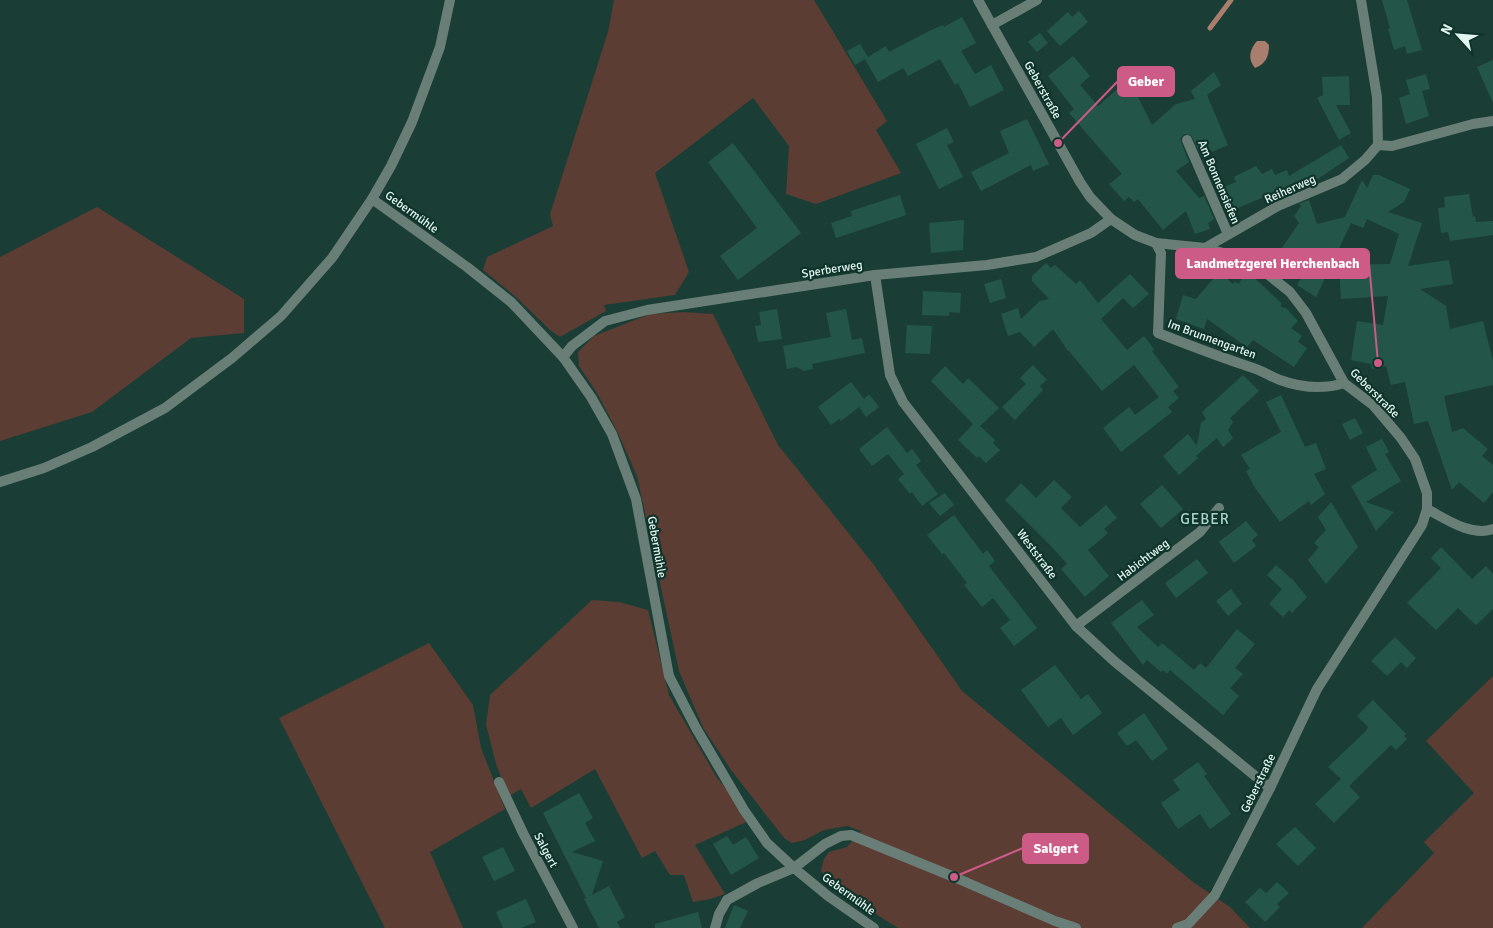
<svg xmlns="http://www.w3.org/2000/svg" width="1493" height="928" font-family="Signika,sans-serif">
<rect width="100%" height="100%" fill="#1a3e35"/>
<g fill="#5b3d33">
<polygon points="614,0 814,0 887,121 876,130 901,173 816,204 786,194 789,146 753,98 655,173 689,272 675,295 604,305 606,311 560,337 550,330 516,297 483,270 487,257 553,226 550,214 608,32"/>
<polygon points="97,207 244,299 244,333 191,338 92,412 0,441 0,257"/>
<polygon points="683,312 713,314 778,445 874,565 962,691 1193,882 1230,907 1250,928 898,928 825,882 821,870 824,859 829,852 847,847 861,831 847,826 824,830 805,840 792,843 784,838 731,770 704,729 692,702 679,671 637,476 617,431 597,393 579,366 578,352 594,336 650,314"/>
<polygon points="592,600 619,602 648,610 669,695 717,778 753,819 695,845 725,894 710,899 693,902 684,875 670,875 655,851 642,858 595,769 531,808 521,789 509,796 497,767 486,725 490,695"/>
<polygon points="429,643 473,705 481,748 505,809 430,852 463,928 385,928 279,718"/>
<polygon points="1493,676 1493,928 1362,928 1434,853 1424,842 1474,793 1426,741"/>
</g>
<path fill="#a97e6f" d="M 1257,41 L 1265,41 L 1269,45 C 1269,56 1266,64 1255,68 C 1247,59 1250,49 1257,41 Z"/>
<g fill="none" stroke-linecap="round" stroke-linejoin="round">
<polyline stroke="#a97e6f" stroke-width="5" points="1210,28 1231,0"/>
</g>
<g fill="#235649">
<polygon points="1382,0 1407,0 1422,50 1407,54 1405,46 1394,50 1388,29 1390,28"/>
<polygon points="1079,11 1088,22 1060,46 1047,31 1068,12 1072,17"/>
<polygon points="962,17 976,43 961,51 975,74 991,65 1004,90 970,107 958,83 955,85 940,59 908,76 903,68 878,82 865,59 855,65 847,51 860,44 868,57 886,46 889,52 929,31 943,25 944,27"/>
<polygon points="1040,33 1048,43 1037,52 1028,42"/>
<polygon points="1073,56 1090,76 1080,85 1098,106 1129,79 1152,125 1176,104 1195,99 1191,91 1214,72 1221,85 1207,95 1228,145 1212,152 1210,149 1201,155 1191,135 1184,134 1180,139 1181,142 1189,162 1176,171 1199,198 1204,196 1214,219 1208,223 1210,229 1195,234 1186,211 1163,230 1138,199 1134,202 1129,197 1124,201 1109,184 1122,174 1069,113 1074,109 1048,76"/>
<polygon points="1493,60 1493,103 1477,67"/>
<polygon points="1426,74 1430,89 1422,91 1429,116 1406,124 1399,98 1410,94 1406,80"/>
<polygon points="1349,76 1350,105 1336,105 1351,133 1339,140 1317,98 1323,95 1322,77"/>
<polygon points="1027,119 1049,164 1033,171 1031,165 981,191 971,172 1009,153 1000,131"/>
<polygon points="947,128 954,142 947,145 963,177 939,189 916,144"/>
<polygon points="733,143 801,233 738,280 720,256 757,228 708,162"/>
<polygon points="1341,145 1349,158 1304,188 1285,195 1279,191 1271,194 1226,213 1216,190 1236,182 1234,177 1256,166 1262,174 1272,169 1275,175 1287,170 1289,176"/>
<polygon points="1373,175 1379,175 1410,189 1404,202 1388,212 1422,223 1408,266 1449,260 1453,284 1420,289 1446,306 1450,329 1483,321 1493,361 1493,385 1444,396 1452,432 1463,428 1488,449 1482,456 1493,465 1493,492 1484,503 1459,482 1452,490 1428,421 1414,424 1405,382 1391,385 1386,366 1372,369 1371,364 1351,360 1357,321 1383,325 1388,296 1341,299 1339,265 1390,264 1399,234 1367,219 1363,228 1351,223 1316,297 1297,285 1307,269 1281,249 1299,223 1294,216 1301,206 1299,204 1309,200 1317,224 1345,217 1362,180 1367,188"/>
<polygon points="1469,194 1473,217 1475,216 1476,222 1493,221 1493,235 1450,241 1448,232 1441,233 1438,208 1445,207 1444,197"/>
<polygon points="900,195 906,215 836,238 831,223 852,216 851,211"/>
<polygon points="964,220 963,250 931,253 929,223"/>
<polygon points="1046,263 1051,268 1055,265 1076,284 1080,280 1098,303 1130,274 1149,294 1133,308 1123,298 1101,319 1127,350 1144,336 1154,349 1152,351 1179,387 1173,391 1179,398 1168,407 1172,412 1121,452 1103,428 1129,407 1135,415 1159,397 1134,365 1102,391 1069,351 1068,351 1053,329 1034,347 1020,332 1008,336 1001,314 1018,308 1021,319 1040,301 1049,299 1032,281 1032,276"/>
<polygon points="1219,272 1233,284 1235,281 1238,284 1248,272 1276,298 1281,303 1281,307 1286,308 1298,321 1291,328 1302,336 1298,342 1307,348 1294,367 1253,340 1247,347 1207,319 1204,329 1176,319 1183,295 1196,299"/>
<polygon points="1001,279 1006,298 990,303 984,284"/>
<polygon points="923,291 961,293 960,313 949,312 949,316 922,315"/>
<polygon points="777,309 782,339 758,342 755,326 761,325 759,312"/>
<polygon points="846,309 852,340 862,338 865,353 812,364 813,369 804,371 796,367 787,369 783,346 831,337 826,313"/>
<polygon points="907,325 932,326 930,354 905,353"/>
<polygon points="1033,365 1047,380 1040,386 1043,390 1015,420 1002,407 1026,384 1020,378"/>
<polygon points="945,366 963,384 968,378 999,408 980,426 995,440 993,443 1000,450 986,463 979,456 977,458 958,440 973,424 931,381"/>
<polygon points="1243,375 1259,391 1230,418 1233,422 1228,430 1233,438 1223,447 1217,438 1196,456 1198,458 1179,475 1163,456 1188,434 1197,446 1201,423 1206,419 1202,412"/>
<polygon points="851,382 864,399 869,394 879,407 866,417 859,407 841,421 839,419 831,425 818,407"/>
<polygon points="1281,395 1305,447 1316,443 1326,469 1314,474 1325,494 1311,505 1309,501 1280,522 1255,488 1246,471 1250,469 1241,455 1281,432 1266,402"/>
<polygon points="1355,418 1363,433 1350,440 1342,424"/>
<polygon points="887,427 907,453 912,449 921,461 916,465 938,494 922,506 912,492 910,494 898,479 904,474 888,454 872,466 859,449"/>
<polygon points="1382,439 1389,452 1385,454 1401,481 1366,502 1394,512 1376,531 1351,486 1377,470 1366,447"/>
<polygon points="1054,480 1072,497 1061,508 1080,527 1106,505 1117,518 1104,529 1108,533 1088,550 1109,576 1085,597 1061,569 1067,564 1052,547 1005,500 1021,483 1036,498"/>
<polygon points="1162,485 1183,509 1161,528 1140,504"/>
<polygon points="945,493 954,505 940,516 929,503"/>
<polygon points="1331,502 1358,547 1326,584 1308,560 1319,547 1314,543 1326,530 1318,517"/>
<polygon points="954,515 983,554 987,550 995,561 989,566 1037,628 1014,646 1000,628 1010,620 993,598 982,607 964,585 967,583 944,553 942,554 927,535"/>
<polygon points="1246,521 1258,535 1252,540 1256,546 1234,563 1219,542"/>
<polygon points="1441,547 1472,579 1486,566 1493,574 1493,609 1476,625 1458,608 1436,630 1407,603 1441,568 1431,558"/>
<polygon points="1197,559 1208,573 1176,598 1165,583"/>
<polygon points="1276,565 1294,581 1307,597 1292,613 1289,610 1283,617 1269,604 1282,589 1267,575"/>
<polygon points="1231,589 1242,604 1228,616 1216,601"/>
<polygon points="1142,600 1154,615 1137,627 1158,647 1162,643 1194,670 1200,663 1206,668 1237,629 1255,644 1235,668 1243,674 1230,688 1239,696 1223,715 1170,670 1167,674 1163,670 1161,672 1147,660 1143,665 1111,623"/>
<polygon points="1395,637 1416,658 1407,668 1401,662 1387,676 1371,661"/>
<polygon points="1055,665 1081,699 1088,694 1102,713 1073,735 1061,718 1048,727 1021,690"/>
<polygon points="1373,700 1406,734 1404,736 1407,739 1396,750 1391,745 1349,786 1360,797 1334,823 1315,804 1341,779 1328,767 1366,731 1368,727 1357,716"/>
<polygon points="1144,713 1168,749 1152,761 1136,740 1127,746 1117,733"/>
<polygon points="1198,762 1207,774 1204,776 1231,814 1210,829 1200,814 1178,829 1161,803 1180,790 1173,780"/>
<polygon points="579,793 593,818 585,823 595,841 572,852 603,861 592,895 609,886 625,917 617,922 620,928 599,928 584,899 586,898 543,813"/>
<polygon points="1295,827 1316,848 1298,866 1276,844"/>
<polygon points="727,836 733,845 746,837 759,858 731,875 713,844"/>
<polygon points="503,847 515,871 494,881 482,857"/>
<polygon points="1277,882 1289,893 1277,904 1280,907 1265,922 1245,902 1260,888 1266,893"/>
<polygon points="526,899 536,922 521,928 503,928 496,912"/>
<polygon points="734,905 748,911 740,928 725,928"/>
<polygon points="698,912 702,928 655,928 655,924"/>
</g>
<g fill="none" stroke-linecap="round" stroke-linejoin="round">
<g stroke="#697e77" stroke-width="10">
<polyline points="978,0 1080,182 1090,197 1111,219 1135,235 1156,243 1205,248 1245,259 1265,272 1290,292 1306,313 1344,383 1373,405 1401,438 1415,459 1427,493 1427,509 1422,525 1317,689 1270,788 1215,895 1188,924 1177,928"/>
<polyline points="992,25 1037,0"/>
<polyline points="1187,140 1228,234"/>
<polyline points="1378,145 1392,146 1473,124 1493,121"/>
<polyline points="372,199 467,267 511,302 563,357 591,397 612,434 636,499 669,676 696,728 744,810 767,843 794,868 828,896 874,928"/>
<path d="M 1156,243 L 1161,253 L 1158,333 C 1191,346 1223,358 1256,369 C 1264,372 1272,377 1280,380 C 1302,388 1322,390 1344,383"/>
<polyline points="1205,248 1278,206 1342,179 1365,160 1378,145 1377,97 1361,0"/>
<polyline points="875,275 890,375 903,402 1076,626 1114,661 1270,788"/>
<polyline points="563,357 572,346 605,321 647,310 875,275 987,265 1036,257 1091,233 1111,219"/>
<path d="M 1427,509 C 1446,519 1471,537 1493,529"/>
<polyline points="1076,626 1200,532 1219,508"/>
<polyline points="499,782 523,833 573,928"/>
<polyline points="715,928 719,914 727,900 758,883 794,868 825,844 841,836 851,835 954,877 1055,921 1076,928"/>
</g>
<polyline stroke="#697e77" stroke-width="10" points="0,482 44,468 92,447 165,408 232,358 281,316 332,258 372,199 391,166 412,122 440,47 450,0"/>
</g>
<g text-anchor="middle" stroke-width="4.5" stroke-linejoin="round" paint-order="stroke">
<g font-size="12" fill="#e2f6ef" stroke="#0f342b">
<text transform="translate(1043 90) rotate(61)" y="4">Geberstraße</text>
<text transform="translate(1219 182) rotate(67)" y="4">Am Bonnensiefen</text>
<text transform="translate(1290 189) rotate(-24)" y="4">Reiherweg</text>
<text transform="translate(412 212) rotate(36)" y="4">Gebermühle</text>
<text transform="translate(832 269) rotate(-9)" y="4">Sperberweg</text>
<text transform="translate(1212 339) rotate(20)" y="4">Im Brunnengarten</text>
<text transform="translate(1375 393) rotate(45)" y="4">Geberstraße</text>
<text transform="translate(657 547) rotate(80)" y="4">Gebermühle</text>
<text transform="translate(1037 554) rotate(53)" y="4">Weststraße</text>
<text transform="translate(1143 560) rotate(-37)" y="4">Habichtweg</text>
<text transform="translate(1258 783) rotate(-64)" y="4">Geberstraße</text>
<text transform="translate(546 850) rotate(62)" y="4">Salgert</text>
<text transform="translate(849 894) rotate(36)" y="4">Gebermühle</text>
</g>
<g font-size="15" letter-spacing="1" fill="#acd3c7" stroke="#0f342b">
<text x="1205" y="524">GEBER</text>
</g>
</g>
<path fill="none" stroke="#cc5b87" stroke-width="2" d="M1058 143L1118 81M1378 363L1369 263M954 877L1023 848"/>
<g fill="#cc5b87" stroke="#0f342b" stroke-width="2">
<circle cx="1058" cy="143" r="5"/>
<circle cx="1378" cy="363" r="5"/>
<circle cx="954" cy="877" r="5"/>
</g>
<g fill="#cc5b87" stroke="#cc5b87" stroke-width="2">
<rect x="1118" y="67" width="56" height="29" rx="5"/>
<rect x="1176" y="249" width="193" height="29" rx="5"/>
<rect x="1023" y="834" width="65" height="29" rx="5"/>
</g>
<g font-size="14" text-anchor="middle" font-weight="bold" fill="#fff">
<text x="1146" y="86">Geber</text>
<text x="1273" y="268">Landmetzgerei Herchenbach</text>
<text x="1056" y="853">Salgert</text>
</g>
<g transform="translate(1458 35) rotate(296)" stroke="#0f342b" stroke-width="4" paint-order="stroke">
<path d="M0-4L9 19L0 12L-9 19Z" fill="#e2f6ef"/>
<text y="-8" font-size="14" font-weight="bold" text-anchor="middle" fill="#e2f6ef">N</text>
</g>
</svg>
